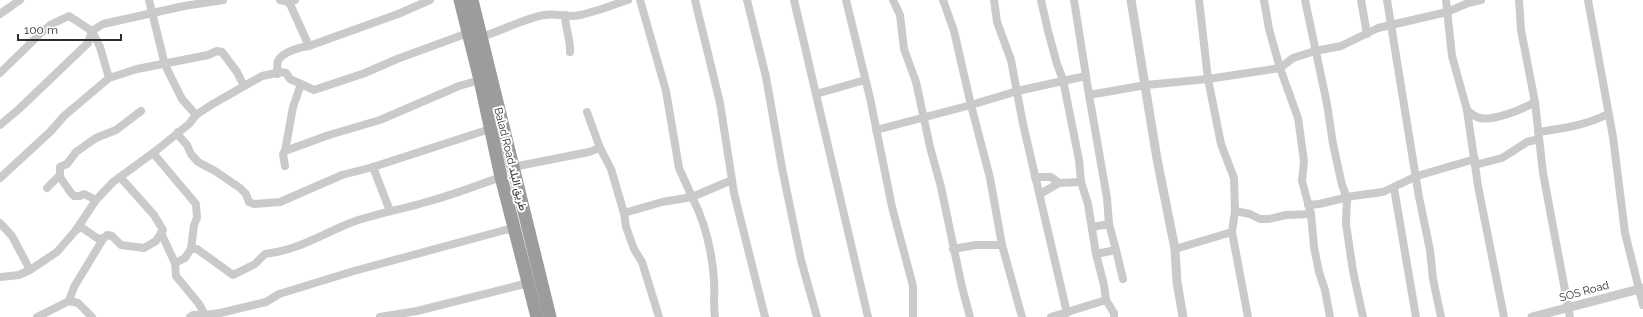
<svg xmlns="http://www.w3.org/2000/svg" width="1643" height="317" font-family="Raleway,Vazirmatn,sans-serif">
<rect width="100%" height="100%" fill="#fff"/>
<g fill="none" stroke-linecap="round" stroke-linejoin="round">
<g stroke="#cacaca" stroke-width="8">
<polyline points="149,0 165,65 182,99 196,115"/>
<polyline points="280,0 289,2 289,0"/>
<polyline points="295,0 289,2 309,46"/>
<polyline points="640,0 666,91 679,168 692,197 732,180"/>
<polyline points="695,0 720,103 734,193 765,317"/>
<polyline points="747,0 766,77 782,168 801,260 817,317"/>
<polyline points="794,0 868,317"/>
<polyline points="846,0 870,98 892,207 913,286 913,317"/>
<polyline points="893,0 900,15 904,49 916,82 930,147 941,187 962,287 970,317"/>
<polyline points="994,0 997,22 1011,60 1023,124 1067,313"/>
<polyline points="1041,0 1048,31 1057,64 1063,80 1079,160 1081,182 1088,204 1096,254 1104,285 1106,300 1114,313 1114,317"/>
<polyline points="1074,0 1089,95 1146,85 1208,79 1280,68 1293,58 1315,51 1341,46 1378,28 1447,12 1468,3 1481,0"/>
<polyline points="1199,0 1208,79 1221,144 1234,178 1235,211"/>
<polyline points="1264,0 1269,29 1280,68 1298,118 1304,161 1302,181 1311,214 1314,247 1319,272 1325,290 1330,317"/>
<polyline points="1305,0 1327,104 1333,144 1342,185 1347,198 1346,224 1353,271 1363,317"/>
<polyline points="1361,0 1367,34"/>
<polyline points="1387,0 1419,197 1430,250 1433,279 1441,317"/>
<polyline points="1446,0 1452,56 1467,110 1478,186 1504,317"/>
<polyline points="1519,0 1521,30 1535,102 1543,173 1570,317"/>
<polyline points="1588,0 1613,137 1625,233 1643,305"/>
<polyline points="0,14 20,0"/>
<path d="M 565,15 C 565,28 571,40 570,52"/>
<path d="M 481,37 C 502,31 522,19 544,15 C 555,13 562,16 572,16 C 589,15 611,5 628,0"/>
<polyline points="0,73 43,31 52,24 69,16 92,31 100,47 109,78"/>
<path d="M 277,74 C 277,70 277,65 278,61 C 282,52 300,47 309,46 L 398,14 L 430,0"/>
<polyline points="816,94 865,80"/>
<polyline points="1089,95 1107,198 1109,224"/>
<path d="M 1467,110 C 1470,112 1473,116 1477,117 C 1490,123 1523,109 1535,102"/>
<polyline points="587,112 600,148 611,169 624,213 626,227 634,249 642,262 659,317"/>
<polyline points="0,125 19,109 88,43 92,31 103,24 184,6 223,0"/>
<polyline points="876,130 971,105 954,31 943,0"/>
<polyline points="178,132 178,135 187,145 191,154 198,162 215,171 240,188 246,194 249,202 254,204 280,202 342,175 373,167 490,129"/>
<path d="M 1538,132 C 1561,129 1587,125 1608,114"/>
<polyline points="285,151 329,135 380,120 459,86 480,80"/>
<polyline points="153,153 196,204 197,218 194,225 191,249"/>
<polyline points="1475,165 1502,158 1527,142 1539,139"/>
<polyline points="285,166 283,154 285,151 293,107 301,84"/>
<polyline points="373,167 390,211"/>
<polyline points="513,167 589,152 600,148"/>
<polyline points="120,177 154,215 163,230 161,233 175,263 176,276 199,304 205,315"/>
<polyline points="1035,177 1051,177 1059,183 1081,182"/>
<polyline points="0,178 50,132 64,116 109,78 137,69 208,55 217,51 222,52 237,72 244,86"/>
<polyline points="47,188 60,175"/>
<polyline points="1394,188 1416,317"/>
<polyline points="1040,194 1059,183"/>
<polyline points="96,200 84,194 80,196 74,196 71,193 60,177 60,167 67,164 76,152 96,138 116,130 141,111"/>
<polyline points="1308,205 1319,204 1353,196 1383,192 1417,176 1475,159"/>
<path d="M 624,213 L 662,202 L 692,197 C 705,222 712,252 714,280 C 715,292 713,305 715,317"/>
<polyline points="0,223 12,236 30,270"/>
<polyline points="1092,227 1109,224 1116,250 1096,254"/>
<polyline points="76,230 81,227 97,238 103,239 107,235 112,236 121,245 144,248 156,241 161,233"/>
<polyline points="1232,232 1248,317"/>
<polyline points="953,249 976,245 1002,245"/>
<polyline points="1175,249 1232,232 1235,211 1250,214 1260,219 1269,219 1286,215 1311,214"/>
<polyline points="1116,250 1123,279"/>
<path d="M 175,263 L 185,258 L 191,249 L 197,249 L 233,275 L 255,264 L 265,254 C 299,250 320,235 350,223 C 374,214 399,210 423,203 C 450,196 476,186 501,177"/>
<polyline points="0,277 19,275 30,270 57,252 76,230 96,200 113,182 153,153 189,124 196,115 211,105 262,76 281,72 286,73 290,79 314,90 365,73 397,59 468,33"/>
<polyline points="69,301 74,287 103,239"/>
<polyline points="37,317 69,301 78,303 92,317"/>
<polyline points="190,317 193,315 205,315 220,313 266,302 279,294 354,271 505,230 515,229"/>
<polyline points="380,317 417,311 528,283"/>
<polyline points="1022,317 1002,245 990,178 971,105 1017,91 1086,76"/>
<polyline points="1051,317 1106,300"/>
</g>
<g stroke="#cacaca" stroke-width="9">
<polyline points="1131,0 1157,159 1175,249 1177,282 1183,317"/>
<polyline points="1532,317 1643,288"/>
</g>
<g stroke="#9c9c9c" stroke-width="13">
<polyline points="460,0 480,80 501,177 537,317"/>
<polyline points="472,0 550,317"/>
</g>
</g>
<g text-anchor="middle" stroke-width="4" stroke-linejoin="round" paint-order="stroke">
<g font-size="11" fill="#2d2d2d" stroke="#fff">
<text transform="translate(511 159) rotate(76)" y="4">Balad Road طريق البلد</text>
<text transform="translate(1584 291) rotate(-15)" y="4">SOS Road</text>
</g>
</g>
<path d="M18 34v6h103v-6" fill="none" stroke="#2d2d2d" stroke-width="2"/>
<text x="24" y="34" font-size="12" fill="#2d2d2d" stroke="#ffffff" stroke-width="3" paint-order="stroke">100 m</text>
</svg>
